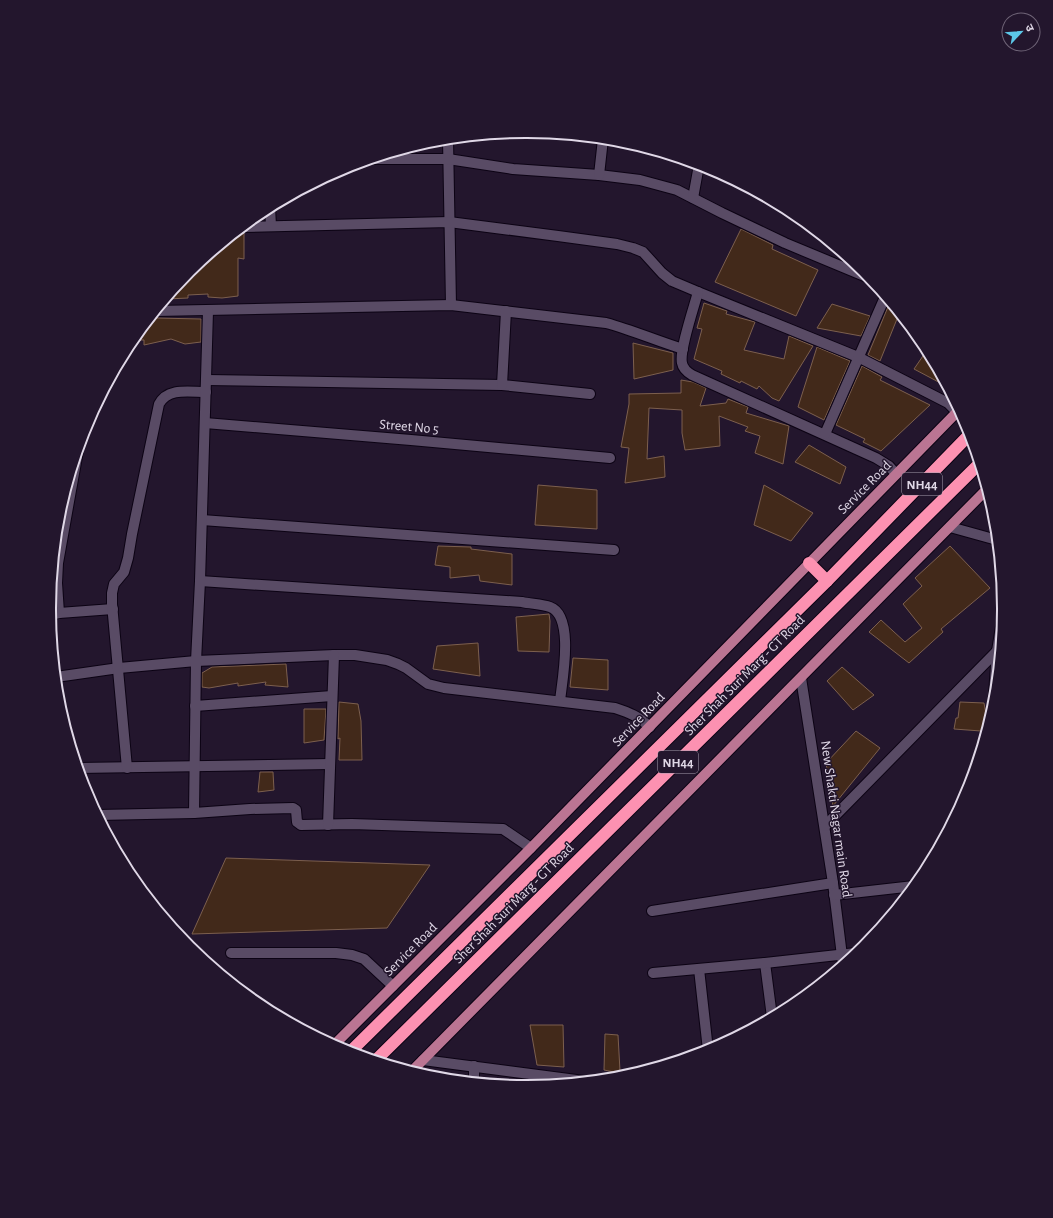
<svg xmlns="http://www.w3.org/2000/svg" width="1053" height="1218" font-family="'Alegreya Sans','Noto Sans Devanagari',sans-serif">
<rect width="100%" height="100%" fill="#23162d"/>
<g fill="#42291a" stroke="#7c5f4e">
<polygon points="741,229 773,245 772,249 818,270 796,316 715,282"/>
<polygon points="235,233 244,233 244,259 238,258 238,296 222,298 208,297 208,294 188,295 188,298 167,299 189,271"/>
<polygon points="890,302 899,314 880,361 868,355"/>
<polygon points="704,303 727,311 726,314 755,322 744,350 784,359 789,336 813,346 779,401 772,398 759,386 757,389 741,381 740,383 721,374 722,371 694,359 702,329 697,328"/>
<polygon points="832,304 870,316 861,336 817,328"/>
<polygon points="152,316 156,318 201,319 201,342 185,344 171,339 144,345 144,340 133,340"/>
<polygon points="633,343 673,353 673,370 634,379"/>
<polygon points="817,347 850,361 824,420 798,407"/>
<polygon points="927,350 933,362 946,386 914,369"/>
<polygon points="862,366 882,377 880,380 930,405 881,451 863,442 865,439 836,425"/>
<polygon points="681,380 693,382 706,388 700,406 726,403 728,399 748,407 746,413 789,426 783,464 755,453 760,436 745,431 748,427 719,416 720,446 685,450 682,433 682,410 649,408 647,459 664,456 665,477 625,483 629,448 621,447 629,404 629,394 681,393"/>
<polygon points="809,445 846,467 840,484 795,462"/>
<polygon points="538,485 597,490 597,529 535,525"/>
<polygon points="764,485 813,513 791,541 754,525"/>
<polygon points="438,546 471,547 471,549 512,554 512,585 480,581 479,575 450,578 450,567 435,565"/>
<polygon points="950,546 990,588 941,629 943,632 909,663 869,632 881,620 905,642 922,628 903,604 922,586 915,578"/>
<polygon points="549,614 550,621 549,652 518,651 516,617"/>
<polygon points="478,643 480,676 433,669 437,646"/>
<polygon points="573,658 608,660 608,690 570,687"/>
<polygon points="286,664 288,687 265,685 266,682 238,686 238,683 209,688 202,687 202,673 212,667"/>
<polygon points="842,667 874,695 853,710 827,681"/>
<polygon points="339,702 358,704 361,721 362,760 339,760 340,738 338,739"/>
<polygon points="960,702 984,703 987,720 981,731 954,729 956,718 958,718"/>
<polygon points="304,709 326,709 324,740 304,743"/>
<polygon points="856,731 880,748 833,806 826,763"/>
<polygon points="260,772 273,772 274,790 258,792"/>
<polygon points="226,858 430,865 387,928 192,934"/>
<polygon points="530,1025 563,1025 564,1067 537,1065"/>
<polygon points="605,1034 618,1035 620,1071 614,1072 604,1070"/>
</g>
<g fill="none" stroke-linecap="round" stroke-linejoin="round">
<g stroke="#0c0314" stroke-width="12">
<g id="minor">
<polyline points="448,139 451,305"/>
<polyline points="371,159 448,159 513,169 599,175 640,180 677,190 722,213 785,243 869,278"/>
<polyline points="599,175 603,139"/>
<polyline points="693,198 699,165"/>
<polyline points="270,207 271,226"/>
<polyline points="243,227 449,222 558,236 617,244 633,248 643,252 662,273 672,281 698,292 858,357 948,403 957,412"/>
<path d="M 698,292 C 694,307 679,351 682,363 C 683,369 687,372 692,375 L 876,458 L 889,466 L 896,474"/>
<path d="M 156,311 L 451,305 L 606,323 C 632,330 657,341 683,349"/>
<polyline points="207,380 502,385 590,394"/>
<polyline points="502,385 506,311"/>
<polyline points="205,423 411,440 610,458"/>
<polyline points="825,434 885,297"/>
<polyline points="202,520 614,550"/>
<polyline points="950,527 997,540"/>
<path d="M 200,581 L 522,602 C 531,604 542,604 550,607 C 575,616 562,681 560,701"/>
<polyline points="59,613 57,583 58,563 78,451"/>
<polyline points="50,615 59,613 113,609"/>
<path d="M 56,677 L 119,668 L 196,661 L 334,655 L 355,655 L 387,660 L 398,664 L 406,668 L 428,684 L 444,688 L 615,708 C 630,713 638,716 650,727"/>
<polyline points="801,678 833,883 843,964"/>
<polyline points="195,706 332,696"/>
<polyline points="993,709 997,651 1004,608"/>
<polyline points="78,768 330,764"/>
<path d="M 127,768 L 112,604 L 112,593 L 114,584 L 124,572 L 128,558 L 132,534 L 159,404 C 168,387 190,392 206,392"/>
<polyline points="194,813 196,661 200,581 208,311"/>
<polyline points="98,815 194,813 250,809 293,808 296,810 297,822 301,825 352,824 503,829 531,848"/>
<polyline points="328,825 334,655"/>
<polyline points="825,826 997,651 1000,651"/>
<polyline points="834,895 914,886"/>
<polyline points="652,911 833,883"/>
<polyline points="231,953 336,953 352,955 364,959 393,986"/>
<polyline points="765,963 772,1017"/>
<polyline points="699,969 708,1050"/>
<polyline points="653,973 765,963 856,953"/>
<polyline points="423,1060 584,1081"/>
<polyline points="616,1078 621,1077"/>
<polyline points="474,1081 474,1066"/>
</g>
</g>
<g stroke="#0c0314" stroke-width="12">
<g id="major">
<polyline points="334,1045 531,848 959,410"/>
<polyline points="412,1071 987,489"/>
</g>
</g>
<g stroke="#0c0314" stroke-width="14">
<g id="highway">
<polyline points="809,563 827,581"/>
<polyline points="350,1052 827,581 970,434"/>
<polyline points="376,1060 979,464"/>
</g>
</g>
<use href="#minor" stroke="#594b65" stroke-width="10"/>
<use href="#major" stroke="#bb7593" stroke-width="10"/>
<use href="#highway" stroke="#fc91b1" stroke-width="12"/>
</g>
<g text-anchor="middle" stroke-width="3" stroke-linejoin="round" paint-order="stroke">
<g fill="#23162d" stroke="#a79eaf" stroke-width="1">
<rect x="902" y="473" width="40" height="22" rx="3"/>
<rect x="658" y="751" width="40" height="22" rx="3"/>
</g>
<g font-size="13" font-weight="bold" fill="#e0d8e7">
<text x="922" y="489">NH44</text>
<text x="678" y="767">NH44</text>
</g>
<g font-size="14" fill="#e0d8e7" stroke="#23162d">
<text transform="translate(409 426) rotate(5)" y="5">Street No 5</text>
<text transform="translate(864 487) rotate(-45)" y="5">Service Road</text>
<text transform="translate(744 675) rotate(-45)" y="5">Sher Shah Suri Marg - GT Road</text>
<text transform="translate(638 719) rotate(-46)" y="5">Service Road</text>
<text transform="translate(837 819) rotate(82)" y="5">New Shakti Nagar main Road</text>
<text transform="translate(513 903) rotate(-45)" y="5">Sher Shah Suri Marg - GT Road</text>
<text transform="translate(410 949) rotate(-45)" y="5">Service Road</text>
</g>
</g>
<path d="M0 0H1053V1218H0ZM526 138H527A470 470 0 0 1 997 608V610A470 470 0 0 1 527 1080H526A470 470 0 0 1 56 610V608A470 470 0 0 1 526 138Z" fill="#23162d" fill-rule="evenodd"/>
<path fill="none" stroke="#e0d8e7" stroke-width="2" d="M526 138H527A470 470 0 0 1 997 608V610A470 470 0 0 1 527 1080H526A470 470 0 0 1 56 610V608A470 470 0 0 1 526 138Z"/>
<g transform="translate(1021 32) rotate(64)"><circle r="19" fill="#23162d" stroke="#6f6477"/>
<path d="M0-3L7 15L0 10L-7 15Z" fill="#5cc7e8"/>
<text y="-6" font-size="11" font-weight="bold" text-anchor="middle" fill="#e0d8e7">उ</text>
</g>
</svg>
